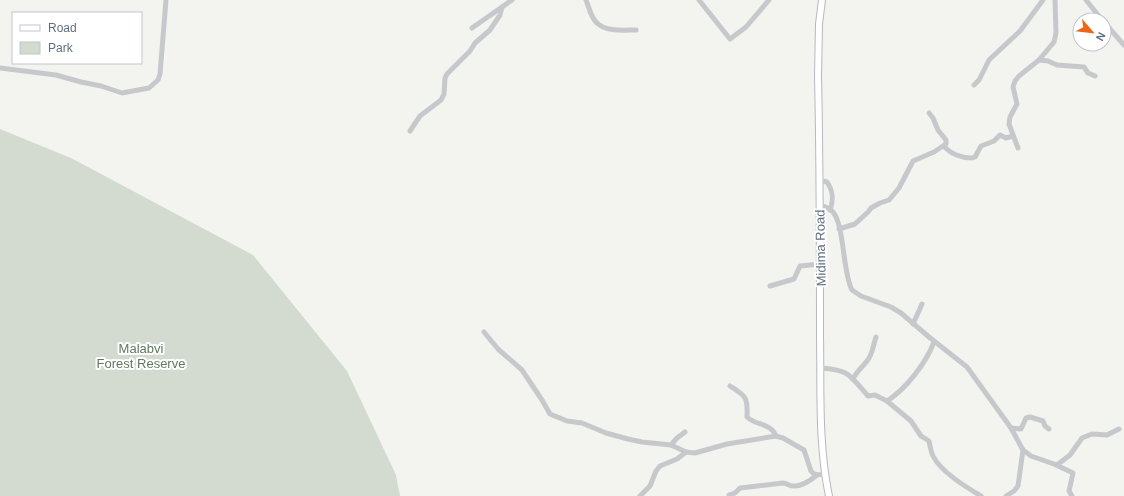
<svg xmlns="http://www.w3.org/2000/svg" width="1124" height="496" font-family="Helvetica,sans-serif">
<rect width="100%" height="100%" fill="#f3f4ef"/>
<polygon fill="#d3dbd0" points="0,129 71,158 253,255 347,371 396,475 400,496 0,496"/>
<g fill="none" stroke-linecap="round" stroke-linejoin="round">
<g stroke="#b6b9bd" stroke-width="8">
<path id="major" d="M 822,0 L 819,24 L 818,76 C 820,162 820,249 820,336 C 821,389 818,444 829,496"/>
</g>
<g stroke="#c6c8cc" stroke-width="5">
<path d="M 586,0 C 589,7 591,18 597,23 C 606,32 624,30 636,30"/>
<polyline points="699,0 730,39 746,27 769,0"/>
<polyline points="1086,0 1102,20"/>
<polyline points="1104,22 1124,45"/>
<polyline points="472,28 512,0"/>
<polyline points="1039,60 1048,61 1057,65 1084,67 1088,73 1095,76"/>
<polyline points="0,68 56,75 81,82 101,86 122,93 149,88 158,80 160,74 166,0"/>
<polyline points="974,85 979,80 989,60 1020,31 1043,0"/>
<polyline points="410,131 420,116 441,100 444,94 445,78 447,74 470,51 475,43 490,30 500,15 502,7"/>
<path d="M 944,146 C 950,154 962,158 972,158 L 975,157 L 981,146 L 994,141 L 1000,135 L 1006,138 L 1013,136"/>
<polyline points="1018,148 1009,124 1010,117 1017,104 1013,87 1015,81 1019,76 1039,60 1054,42 1056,33 1055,0"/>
<path d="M 819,180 L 827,182 C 833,191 834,199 830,210"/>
<path d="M 819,205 C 823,206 827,207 831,210 C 845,221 842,272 852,290 L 861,296 L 891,307 L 901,313 L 929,337 L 967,367 L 1011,428 L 1023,450 L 1031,456 L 1054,464 L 1073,473 L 1069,491 L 1072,496"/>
<polyline points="839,229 855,224 868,212 871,208 880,203 889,200 899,188 913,161 934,152 946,144 946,140 938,130 933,118 929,113"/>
<polyline points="770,286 794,279 800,266 820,264"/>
<polyline points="913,324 922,304"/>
<path d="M 484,332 L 498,349 L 522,370 L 542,400 L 550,414 L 567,421 L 582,423 L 606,433 L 628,439 L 642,442 L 671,445 L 686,452 L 695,453 L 727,444 L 776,436 L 783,438 L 804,450 L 811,471 C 815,476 819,475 824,474"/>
<path d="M 821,368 C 850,370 849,375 868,396 L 875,395 L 887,401 L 911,421 L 921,436 L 929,441 C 930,446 931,452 933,456 C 941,472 966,487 981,496"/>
<path d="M 853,379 C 858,369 861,369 867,361 C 873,354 873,345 876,337"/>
<path d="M 730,386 C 746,396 748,397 747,417 C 757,426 771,423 776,436"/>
<path d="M 887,401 C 906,389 926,363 934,342"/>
<polyline points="1011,428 1021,429 1026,418 1030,417 1043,421 1045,426 1049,429"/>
<polyline points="671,445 677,438 685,432"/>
<polyline points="1057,465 1070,455 1082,438 1092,434 1107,435 1119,429"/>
<path d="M 729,495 L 735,493 L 740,488 L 783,483 C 787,483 789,486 793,486 C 802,487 811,480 817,475"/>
<polyline points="640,496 650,486 656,471 660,466 677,459 686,452"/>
<polyline points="1006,496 1014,491 1018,486 1023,450"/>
</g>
<use href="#major" stroke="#fff" stroke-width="6"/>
</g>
<g text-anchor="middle" stroke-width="4" stroke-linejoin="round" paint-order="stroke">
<g font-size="13" fill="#616f82" stroke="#fff">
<text transform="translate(820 248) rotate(-91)" y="5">Midima Road</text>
</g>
<g font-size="13" fill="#627960" stroke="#fff">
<text x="141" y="353">Malabvi<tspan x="141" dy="15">Forest Reserve</tspan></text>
</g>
</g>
<rect x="12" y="12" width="130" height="52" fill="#ffffff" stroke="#c0c5cd"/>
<rect x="20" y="25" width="20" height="6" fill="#ffffff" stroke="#c0c5cd"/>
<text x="48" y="32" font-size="12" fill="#616f82">Road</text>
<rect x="20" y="42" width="20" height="12" fill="#d3dbd0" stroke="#c0c5cd"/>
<text x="48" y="52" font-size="12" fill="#616f82">Park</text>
<g transform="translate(1092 32) rotate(118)"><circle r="19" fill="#ffffff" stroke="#c0c5cd"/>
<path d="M0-3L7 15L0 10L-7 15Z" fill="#ed6516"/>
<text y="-6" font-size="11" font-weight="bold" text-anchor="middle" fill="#616f82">N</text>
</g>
</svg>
